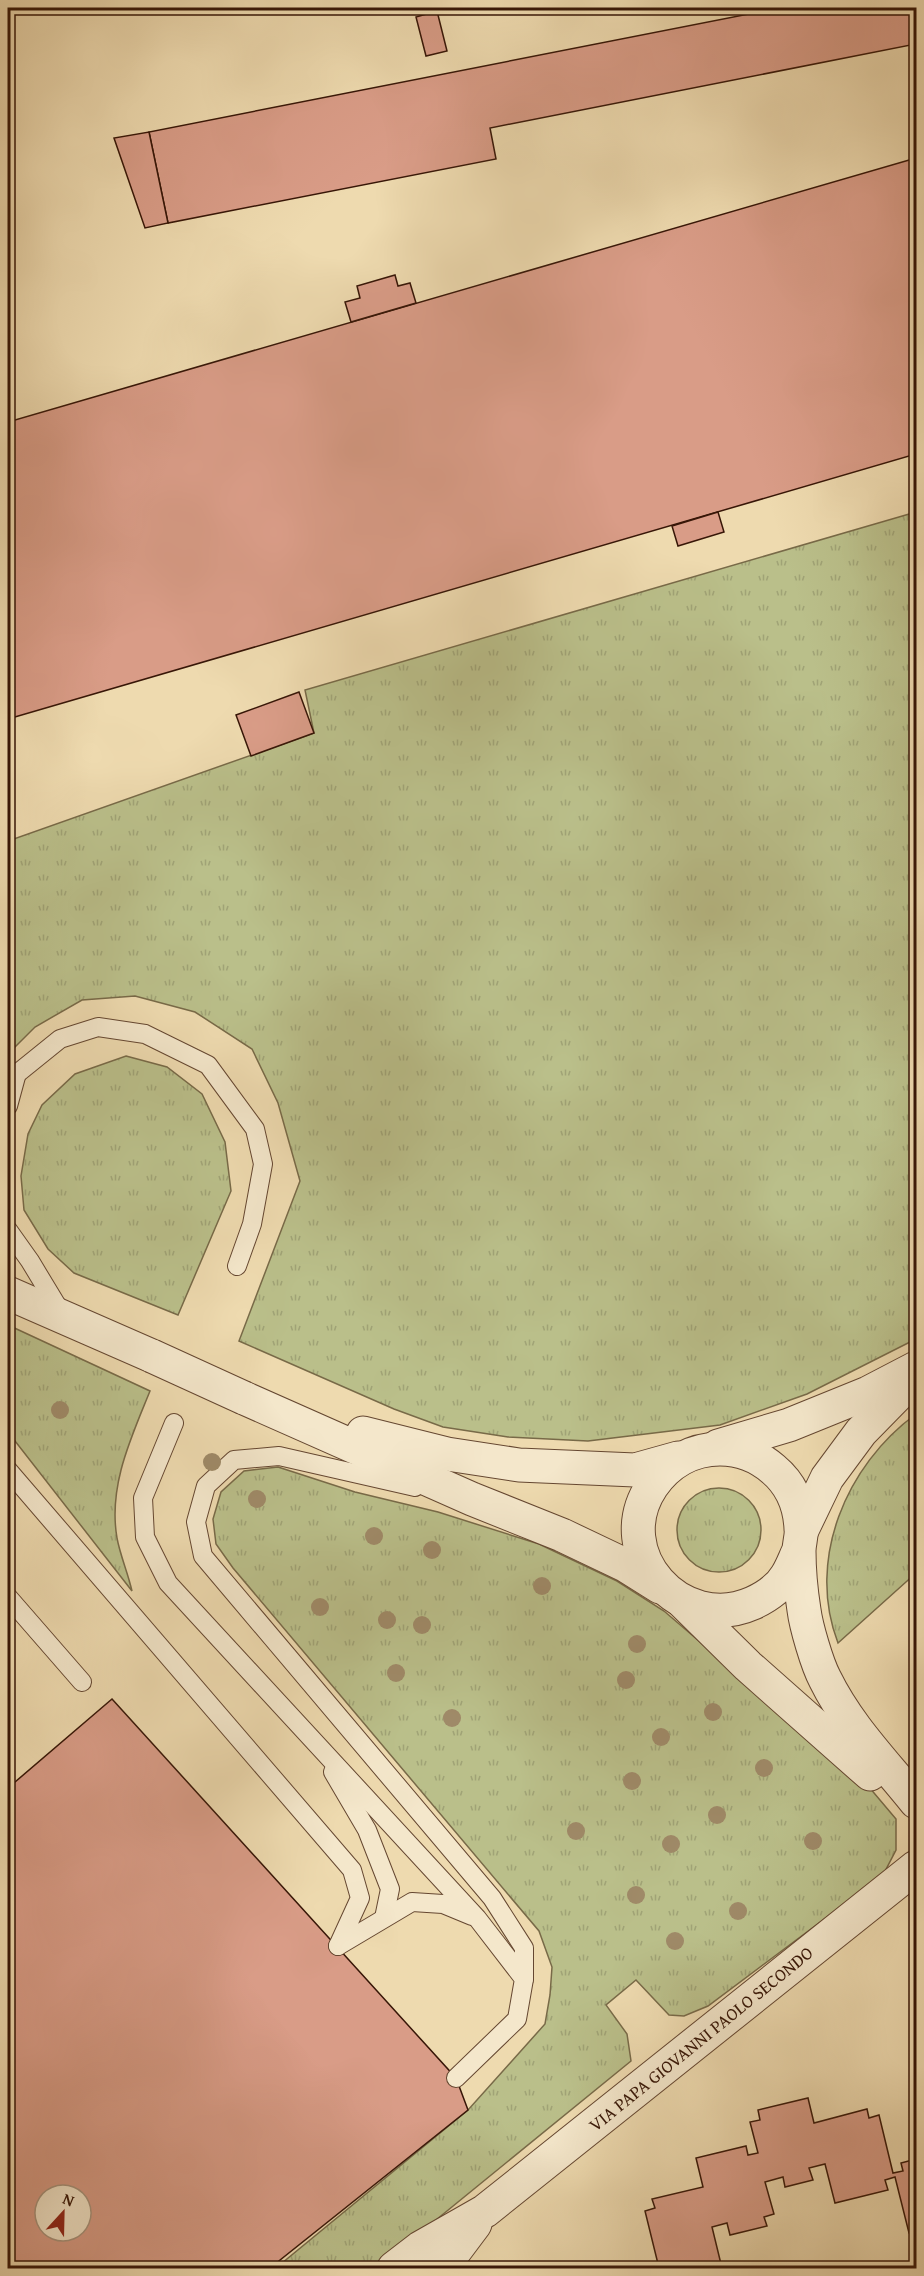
<svg xmlns="http://www.w3.org/2000/svg" width="924" height="2276" font-family="'Gentium Book Plus',serif">
<defs>
<pattern id="grass-tufts" width="24" height="20" patternUnits="userSpaceOnUse" patternTransform="scale(1.5)"><rect width="24" height="20" fill="#babf8a"/><path d="M3 7l-1-3M5 7V3M7 7l1-3M15 17l-1-3M17 17v-4M19 17l1-3" fill="none" stroke="#a0a376"/></pattern>
</defs>
<rect width="100%" height="100%" fill="#eedaaf"/>
<filter id="stains"><feTurbulence type="fractalNoise" baseFrequency=".00333" numOctaves="4"/><feColorMatrix values="0 0 0 0 .2 0 0 0 0 .09 0 0 0 0 .02 0 0 0 .5 -.17"/></filter>
<radialGradient id="worn" r=".72"><stop offset=".6" stop-color="#630" stop-opacity="0"/><stop offset="1" stop-color="#630" stop-opacity=".3"/></radialGradient>
<g fill="url(#grass-tufts)" stroke="#786a48" stroke-width="1.5">
<polygon points="916,512 916,1339 807,1394 720,1425 588,1441 508,1437 443,1427 394,1409 239,1341 300,1181 278,1103 252,1049 195,1012 135,996 82,1000 35,1027 8,1054 8,841 314,733 305,690"/>
<polygon points="126,1056 167,1067 202,1094 225,1142 231,1191 178,1315 74,1273 48,1249 24,1210 21,1176 28,1134 42,1105 75,1074"/>
<path d="M 8,1325 L 150,1391 C 131,1438 108,1486 117,1538 C 120,1555 128,1573 132,1591 L 8,1432 Z"/>
<path d="M 916,1414 L 916,1573 L 838,1643 C 806,1560 846,1465 916,1414 Z"/>
<polygon points="278,1467 355,1492 438,1512 539,1544 617,1581 664,1611 869,1787 896,1819 896,1850 883,1875 708,2006 684,2016 669,2015 636,1980 606,2005 627,2034 631,2061 377,2268 276,2268 468,2110 545,2024 550,1995 552,1967 539,1931 233,1568 216,1544 213,1519 221,1492 244,1471"/>
<circle cx="719" cy="1530" r="42"/>
</g>
<g fill="#d99c87" stroke="#371607" stroke-width="1.5" fill-rule="evenodd">
<polygon points="779,8 916,8 916,44 490,128 496,159 168,223 149,132"/>
<polygon points="437,11 447,51 426,56 416,17"/>
<polygon points="149,132 168,223 145,228 114,138"/>
<polygon points="916,158 916,454 8,719 8,422"/>
<polygon points="395,275 398,286 410,283 416,303 351,322 345,302 360,298 357,286"/>
<polygon points="718,512 724,532 678,546 672,526"/>
<polygon points="299,692 314,733 251,756 236,715"/>
<path d="M 112,1699 L 456,2078 L 468,2110 L 270,2268 L 8,2268 L 8,1788 ZM 45,2195 L 81,2195 L 81,2231 L 45,2231 Z"/>
<polygon points="808,2098 814,2123 867,2109 869,2118 879,2115 893,2173 903,2171 901,2163 916,2159 916,2232 909,2233 895,2177 885,2180 888,2190 835,2203 825,2164 809,2168 813,2180 785,2187 783,2177 765,2182 774,2214 764,2217 767,2226 730,2235 727,2223 712,2227 721,2264 702,2268 686,2268 685,2264 671,2268 659,2268 645,2211 655,2208 652,2199 703,2187 696,2158 746,2146 748,2155 758,2153 750,2122 760,2120 758,2110"/>
</g>
<g fill="none" stroke-linecap="round" stroke-linejoin="round">
<g stroke="#654731" stroke-width="20">
<g id="service">
<polyline points="8,1081 60,1039 98,1027 145,1034 208,1065 255,1129 263,1164 252,1224 237,1266"/>
<polyline points="8,1106 17,1073"/>
<polyline points="8,1230 30,1261 62,1314"/>
<polyline points="174,1423 143,1498 145,1537 168,1583 477,1918 524,1979 517,2019 456,2078"/>
<polyline points="8,1470 352,1870 360,1898 338,1946"/>
<polyline points="415,1487 279,1456 234,1460 206,1486 196,1522 203,1556 492,1898 524,1948 524,1979"/>
<polyline points="8,1597 82,1682"/>
<polyline points="333,1772 367,1830 390,1889 384,1918"/>
<polyline points="338,1946 412,1902 443,1904 472,1916"/>
</g>
</g>
<g stroke="#654731" stroke-width="35">
<g id="minor">
<polyline points="8,1293 152,1356"/>
<polyline points="244,1398 472,1499 562,1535 625,1565 660,1587"/>
<polyline points="363,1433 447,1454 519,1465 635,1470 678,1458"/>
<polyline points="718,1446 789,1425 868,1393 916,1368"/>
<polyline points="802,1530 827,1478 861,1432 909,1383"/>
<path d="M 799,1550 C 795,1558 792,1567 787,1575 C 780,1587 766,1597 753,1603 C 681,1635 607,1553 652,1486 C 668,1463 692,1449 720,1449 C 741,1449 758,1456 773,1469 C 791,1484 800,1505 801,1529 C 802,1536 799,1543 799,1551 C 799,1570 801,1591 804,1610 C 806,1626 817,1664 825,1679 C 848,1726 884,1762 916,1802"/>
<polyline points="683,1602 748,1666 870,1774"/>
<polyline points="394,2268 420,2248 485,2211 916,1867"/>
<polyline points="438,2268 454,2252 475,2224"/>
</g>
</g>
<use href="#service" stroke="#f4e7cb" stroke-width="18"/>
<use href="#minor" stroke="#f4e7cb" stroke-width="33"/>
<g stroke="#654731" stroke-width="35" stroke-linecap="butt">
<polyline id="minor-bridge" points="152,1356 244,1398"/>
</g>
<use href="#minor-bridge" stroke="#f4e7cb" stroke-width="33"/>
</g>
<g fill="#9f8a68">
<circle cx="60" cy="1410" r="9"/>
<circle cx="212" cy="1462" r="9"/>
<circle cx="257" cy="1499" r="9"/>
<circle cx="374" cy="1536" r="9"/>
<circle cx="432" cy="1550" r="9"/>
<circle cx="542" cy="1586" r="9"/>
<circle cx="320" cy="1607" r="9"/>
<circle cx="387" cy="1620" r="9"/>
<circle cx="422" cy="1625" r="9"/>
<circle cx="637" cy="1644" r="9"/>
<circle cx="396" cy="1673" r="9"/>
<circle cx="626" cy="1680" r="9"/>
<circle cx="713" cy="1712" r="9"/>
<circle cx="452" cy="1718" r="9"/>
<circle cx="661" cy="1737" r="9"/>
<circle cx="764" cy="1768" r="9"/>
<circle cx="632" cy="1781" r="9"/>
<circle cx="717" cy="1815" r="9"/>
<circle cx="576" cy="1831" r="9"/>
<circle cx="813" cy="1841" r="9"/>
<circle cx="671" cy="1844" r="9"/>
<circle cx="636" cy="1895" r="9"/>
<circle cx="738" cy="1911" r="9"/>
<circle cx="675" cy="1941" r="9"/>
</g>
<g text-anchor="middle" stroke-width="4.5" stroke-linejoin="round" paint-order="stroke">
<g font-size="18" fill="#371607" stroke="#f4e7cb">
<text transform="translate(701 2039) rotate(-39)" y="6">VIA PAPA GIOVANNI PAOLO SECONDO</text>
</g>
</g>
<rect width="924" height="2276" fill="none" stroke="#eedaaf" stroke-width="30"/>
<rect x="9" y="9" width="906" height="2258" fill="none" stroke="#371607" stroke-width="3"/>
<rect x="15" y="15" width="894" height="2246" fill="none" stroke="#371607" stroke-width="1.5"/>
<g transform="translate(63 2213) rotate(22)"><circle r="28" fill="#f4e7cb" stroke="#a8937d" stroke-width="1.5"/>
<path d="M0-4.5L10 22L0 15L-10 22Z" fill="#8f2418"/>
<text y="-9" font-size="16" font-weight="bold" text-anchor="middle" fill="#371607">N</text>
</g>
<rect width="100%" height="100%" filter="url(#stains)"/>
<rect width="100%" height="100%" fill="url(#worn)"/>
</svg>
